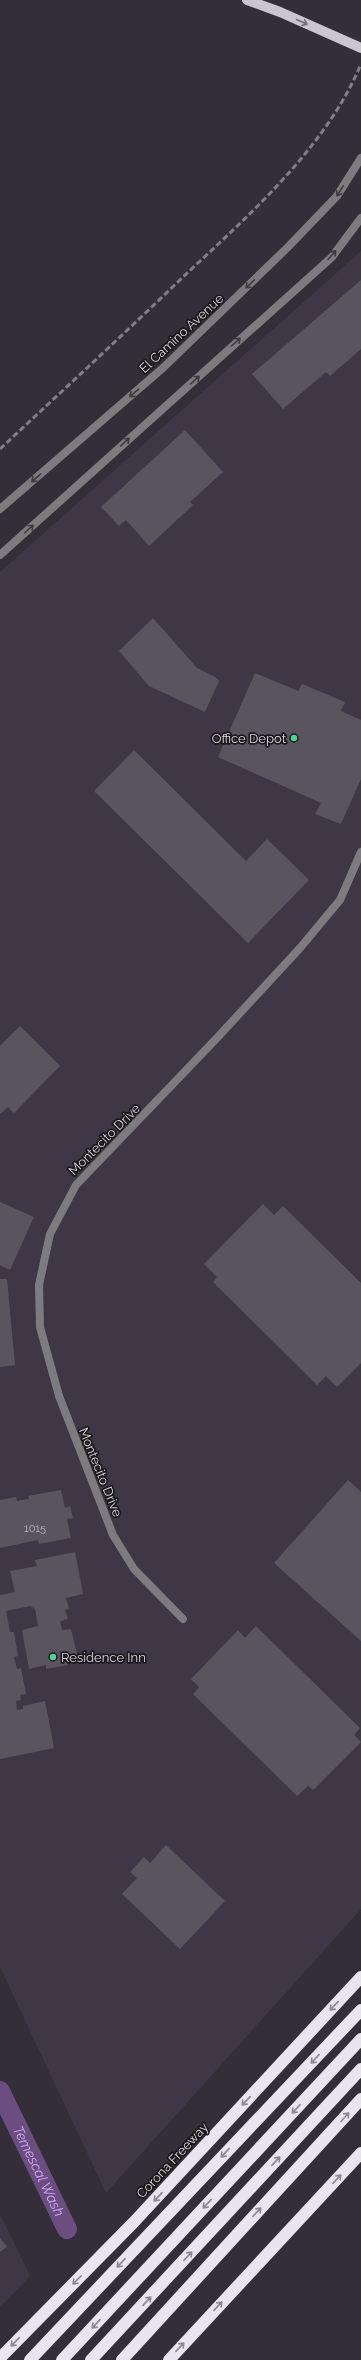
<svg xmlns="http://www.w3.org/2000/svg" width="361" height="2360" font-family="Raleway,sans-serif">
<rect width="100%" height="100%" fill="#342e38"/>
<g fill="#403746">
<polygon points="361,251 361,1909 106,2193 0,1967 0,572"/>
<polygon points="0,2214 30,2276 0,2307"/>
</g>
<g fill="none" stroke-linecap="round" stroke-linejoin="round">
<path stroke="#6c4d82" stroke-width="20" id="s1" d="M 0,2091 L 67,2229"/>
</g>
<g fill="#5a545f">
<polygon points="361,280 361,349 330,376 326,372 283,409 252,374"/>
<polygon points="185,430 223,472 190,502 193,505 149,546 126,520 119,526 101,507"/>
<polygon points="153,618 197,668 215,677 219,681 205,712 149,686 119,651"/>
<polygon points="255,673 298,691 302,684 345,702 341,711 361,720 361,779 341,824 315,814 321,803 218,757"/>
<polygon points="134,750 246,861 267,839 309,880 248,943 94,791"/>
<polygon points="20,1026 60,1066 14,1113 8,1107 0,1114 0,1046"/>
<polygon points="0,1202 34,1217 10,1270 0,1265"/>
<polygon points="263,1204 274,1215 283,1206 361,1283 361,1363 337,1387 326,1376 317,1385 213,1282 217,1277 204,1264"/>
<polygon points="0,1279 7,1279 15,1365 0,1367"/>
<polygon points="348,1480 361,1492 361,1641 274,1563"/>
<polygon points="61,1490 65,1508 70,1506 73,1518 67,1519 71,1538 39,1544 38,1540 0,1548 0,1500 16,1497 17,1501 29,1499 28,1496"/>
<polygon points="75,1552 83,1594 66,1598 69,1609 65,1610 68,1619 60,1621 62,1630 71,1629 78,1658 67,1661 68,1665 46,1669 46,1665 29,1669 22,1630 38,1626 35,1609 30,1606 6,1611 10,1632 14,1632 18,1656 14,1657 17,1669 21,1668 26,1694 20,1695 21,1700 16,1701 17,1710 23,1709 23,1706 45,1701 54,1748 0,1759 0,1595 15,1592 10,1571 37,1566 35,1560"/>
<polygon points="256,1626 360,1728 354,1735 361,1742 313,1790 308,1786 297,1796 193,1694 199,1687 191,1679 238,1630 245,1638"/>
<polygon points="166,1845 225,1901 180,1949 122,1894 137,1878 130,1872 144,1857 150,1863"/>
<polygon points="0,2238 7,2247 0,2252"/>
</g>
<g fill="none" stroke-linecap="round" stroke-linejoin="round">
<g stroke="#7e7b80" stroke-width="8">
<polyline points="0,509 164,367 288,247 337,196 361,158"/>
<polyline points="0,555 332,257 361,218"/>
<polyline points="183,1619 134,1569 113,1535 59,1396 40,1327 39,1285 50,1234 76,1185 216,1039 300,948 340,900 361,852"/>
</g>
<polyline stroke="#cbc5d0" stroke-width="10" points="247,0 280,12 361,48"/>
<g stroke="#eae3f0" stroke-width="12">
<polyline points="0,2358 134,2222 361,1977"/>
<polyline points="30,2360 361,2010"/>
<polyline points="62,2360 361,2039"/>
<polyline points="91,2360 361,2069"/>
<polyline points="122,2360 361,2099"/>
<polyline points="169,2360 361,2153"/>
</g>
<path stroke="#827c85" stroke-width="3" stroke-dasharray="6 3" stroke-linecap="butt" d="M 0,449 C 61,392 123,335 183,277 C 248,216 326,148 361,64"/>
</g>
<defs><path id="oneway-shaft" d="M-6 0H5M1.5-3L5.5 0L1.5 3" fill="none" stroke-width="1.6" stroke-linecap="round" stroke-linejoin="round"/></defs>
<use stroke="#726e76" href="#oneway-shaft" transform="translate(302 22) rotate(24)"/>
<g stroke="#3d3b3f">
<use href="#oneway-shaft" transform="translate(340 191) rotate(122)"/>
<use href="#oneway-shaft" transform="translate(332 255) rotate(-49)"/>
<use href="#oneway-shaft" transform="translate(250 284) rotate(136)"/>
<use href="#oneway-shaft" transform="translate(236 342) rotate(-42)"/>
<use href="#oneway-shaft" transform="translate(195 380) rotate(-42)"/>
<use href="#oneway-shaft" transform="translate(134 393) rotate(139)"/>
<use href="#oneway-shaft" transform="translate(125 442) rotate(-42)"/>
<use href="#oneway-shaft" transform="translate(36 478) rotate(139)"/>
<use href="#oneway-shaft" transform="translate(29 529) rotate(-42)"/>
</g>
<g stroke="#8c8891">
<use href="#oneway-shaft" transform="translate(334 2006) rotate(133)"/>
<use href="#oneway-shaft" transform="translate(315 2059) rotate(133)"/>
<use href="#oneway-shaft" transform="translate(246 2101) rotate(133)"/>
<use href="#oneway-shaft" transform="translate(296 2109) rotate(133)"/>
<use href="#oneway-shaft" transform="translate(345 2117) rotate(-48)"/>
<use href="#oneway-shaft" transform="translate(225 2153) rotate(133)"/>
<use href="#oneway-shaft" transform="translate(276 2161) rotate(-47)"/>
<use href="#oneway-shaft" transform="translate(337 2179) rotate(-47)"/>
<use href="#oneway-shaft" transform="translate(158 2197) rotate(133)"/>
<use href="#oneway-shaft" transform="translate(207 2204) rotate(133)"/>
<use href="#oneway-shaft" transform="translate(257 2212) rotate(-47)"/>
<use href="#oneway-shaft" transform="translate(188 2256) rotate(-47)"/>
<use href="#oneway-shaft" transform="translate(121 2263) rotate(133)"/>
<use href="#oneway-shaft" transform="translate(77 2280) rotate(135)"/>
<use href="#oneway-shaft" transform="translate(147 2301) rotate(-47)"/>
<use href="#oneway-shaft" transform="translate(218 2306) rotate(-47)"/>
<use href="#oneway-shaft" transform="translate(96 2324) rotate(133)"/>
<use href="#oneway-shaft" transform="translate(15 2342) rotate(134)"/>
<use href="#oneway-shaft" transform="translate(180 2347) rotate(-47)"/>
</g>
<g fill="#51d398" stroke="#1a181c" stroke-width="1.5">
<circle cx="294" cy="738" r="4"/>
<circle cx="53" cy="1657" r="4"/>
</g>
<g text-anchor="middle" stroke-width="3.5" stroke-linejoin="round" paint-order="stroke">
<g font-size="11" fill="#bcb7bf">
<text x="35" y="1532">1015</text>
</g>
<g font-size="13" fill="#dcd8df" stroke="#1a181c">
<text transform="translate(181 333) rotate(-43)" y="5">El Camino Avenue</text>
<text transform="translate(104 1139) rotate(-45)" y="5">Montecito Drive</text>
<text transform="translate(101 1472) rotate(68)" y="5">Montecito Drive</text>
<text transform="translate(172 2160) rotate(-47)" y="5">Corona Freeway</text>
</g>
<g font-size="13" fill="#dcd8df" stroke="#1a181c" text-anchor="end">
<text x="286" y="743">Office Depot</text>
<text x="61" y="1662" text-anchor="start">Residence Inn</text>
</g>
<g font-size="14" font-style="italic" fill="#d8aafa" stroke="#1a181c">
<text dy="5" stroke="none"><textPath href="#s1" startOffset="89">Temescal Wash</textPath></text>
</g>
</g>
</svg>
